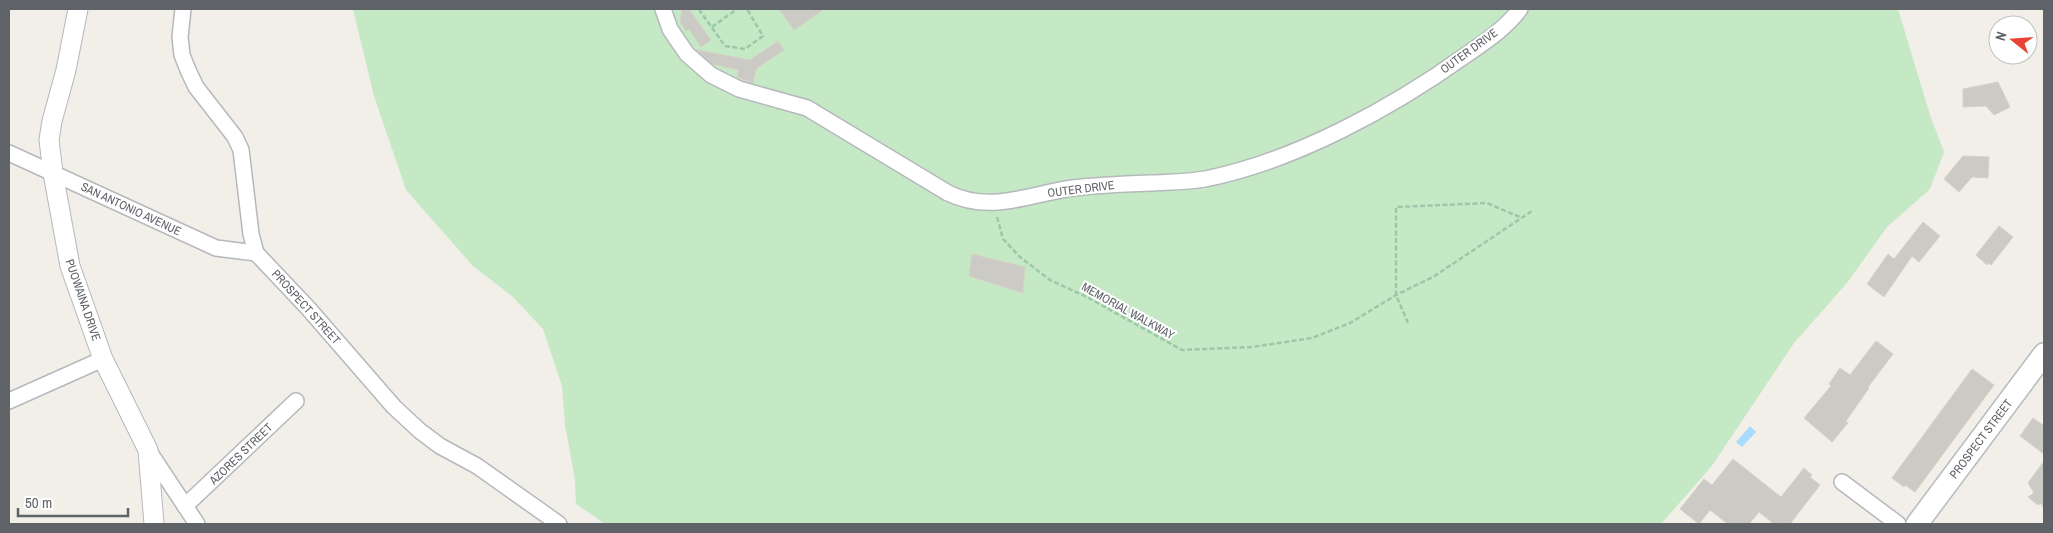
<svg xmlns="http://www.w3.org/2000/svg" width="2053" height="533" font-family="'Archivo Narrow',sans-serif">
<rect width="100%" height="100%" fill="#f1efe8"/>
<polygon fill="#c5e8c5" points="353,9 1898,9 1930,115 1944,152 1930,189 1887,227 1847,283 1794,343 1711,467 1661,524 605,524 576,504 575,480 565,425 562,386 543,329 512,296 473,266 406,190 374,96"/>
<polygon fill="#aadaff" points="1750,426 1756,432 1742,447 1736,442"/>
<g fill="#cccac5" stroke="#d6d1c6">
<polygon points="682,9 689,9 711,40 701,47 689,29 686,31 680,22"/>
<polygon points="779,9 824,9 794,30"/>
<polygon points="778,41 784,50 756,69 753,83 737,77 739,70 712,64 697,50 750,60"/>
<polygon points="1998,82 2010,107 1994,115 1986,106 1963,107 1963,89"/>
<polygon points="1963,156 1989,157 1988,178 1972,177 1959,192 1944,179"/>
<polygon points="1923,222 1940,236 1919,262 1912,256 1884,297 1867,284 1888,254 1894,259"/>
<polygon points="1999,226 2013,237 1991,265 1988,263 1987,265 1976,255"/>
<polygon points="972,254 1025,267 1023,293 969,276"/>
<polygon points="1876,341 1893,354 1868,387 1869,388 1846,421 1848,423 1832,442 1804,418 1831,386 1829,384 1840,368 1850,375"/>
<polygon points="1972,369 1994,385 1915,492 1905,485 1904,487 1892,478"/>
<polygon points="2033,418 2044,426 2044,454 2020,436"/>
<polygon points="1733,459 1781,497 1804,468 1812,475 1810,477 1820,485 1790,524 1774,524 1759,512 1749,524 1728,524 1710,510 1699,524 1680,509 1704,479 1712,485"/>
<polygon points="2044,461 2044,509 2041,503 2038,505 2028,497 2034,493 2028,483"/>
</g>
<g fill="none" stroke-linecap="round" stroke-linejoin="round">
<g stroke="#b5b8bc" stroke-width="18">
<g id="minor">
<polyline points="183,9 180,37 182,55 188,70 196,87 235,137 241,150 251,234 256,253 308,308 394,407 420,431 440,446 477,466 559,524"/>
<path d="M 663,9 L 670,29 L 678,41 L 687,54 L 711,75 L 739,89 L 807,108 L 948,193 C 991,214 1029,194 1073,188 C 1099,185 1126,184 1152,183 C 1170,182 1188,182 1205,179 C 1295,161 1392,108 1466,55 C 1485,42 1506,28 1520,9"/>
<polyline points="9,153 216,248 256,253"/>
<polyline points="9,401 103,359"/>
<polyline points="148,450 197,524"/>
<polyline points="1842,482 1898,524"/>
<polyline points="185,506 296,401"/>
</g>
</g>
<g stroke="#b5b8bc" stroke-width="21">
<polyline id="tertiary" points="78,9 66,70 52,121 49,140 53,173 70,266 103,359 148,450 154,524"/>
</g>
<g stroke="#b6babf" stroke-width="24">
<polyline id="secondary" points="1917,524 2044,354"/>
</g>
<g stroke="#9cc7a9" stroke-width="2.5" stroke-dasharray="5 2.5" stroke-linecap="butt">
<polyline points="700,9 700,11 725,46 745,49 763,36 747,9"/>
<polyline points="712,27 737,9"/>
<polyline points="997,217 1003,239 1020,257 1050,280 1087,297 1182,350 1252,347 1312,338 1350,323 1396,295 1433,277 1532,211"/>
<polyline points="1408,323 1396,295 1396,207 1487,203 1522,218"/>
</g>
<use href="#minor" stroke="#fff" stroke-width="15"/>
<use href="#tertiary" stroke="#fff" stroke-width="19"/>
<use href="#secondary" stroke="#fff" stroke-width="21"/>
</g>
<g text-anchor="middle" stroke-width="4" stroke-linejoin="round" paint-order="stroke">
<g font-size="12" fill="#5f6368" stroke="#fff">
<text transform="translate(1469 51) rotate(-36)" y="4">OUTER DRIVE</text>
<text transform="translate(1081 189) rotate(-7)" y="4">OUTER DRIVE</text>
<text transform="translate(131 209) rotate(25)" y="4">SAN ANTONIO AVENUE</text>
<text transform="translate(83 300) rotate(71)" y="4">PUOWAINA DRIVE</text>
<text transform="translate(306 307) rotate(48)" y="4">PROSPECT STREET</text>
<text transform="translate(1128 311) rotate(29)" y="4">MEMORIAL WALKWAY</text>
<text transform="translate(1981 439) rotate(-53)" y="4">PROSPECT STREET</text>
<text transform="translate(241 454) rotate(-44)" y="4">AZORES STREET</text>
</g>
</g>
<rect width="2053" height="533" fill="none" stroke="#5f6368" stroke-width="20"/>
<g transform="translate(2013 40) rotate(287)"><circle r="24" fill="#ffffff" stroke="#bfc1c3"/>
<path d="M0-4L9 19L0 12L-9 19Z" fill="#ea4335"/>
<text y="-8" font-size="14" font-weight="bold" text-anchor="middle" fill="#5f6368">N</text>
</g>
<path d="M18 508v8h110v-8" fill="none" stroke="#5f6368" stroke-width="2.5"/>
<text x="25" y="508" font-size="15" fill="#5f6368" stroke="#ffffff" stroke-width="4" paint-order="stroke">50 m</text>
</svg>
